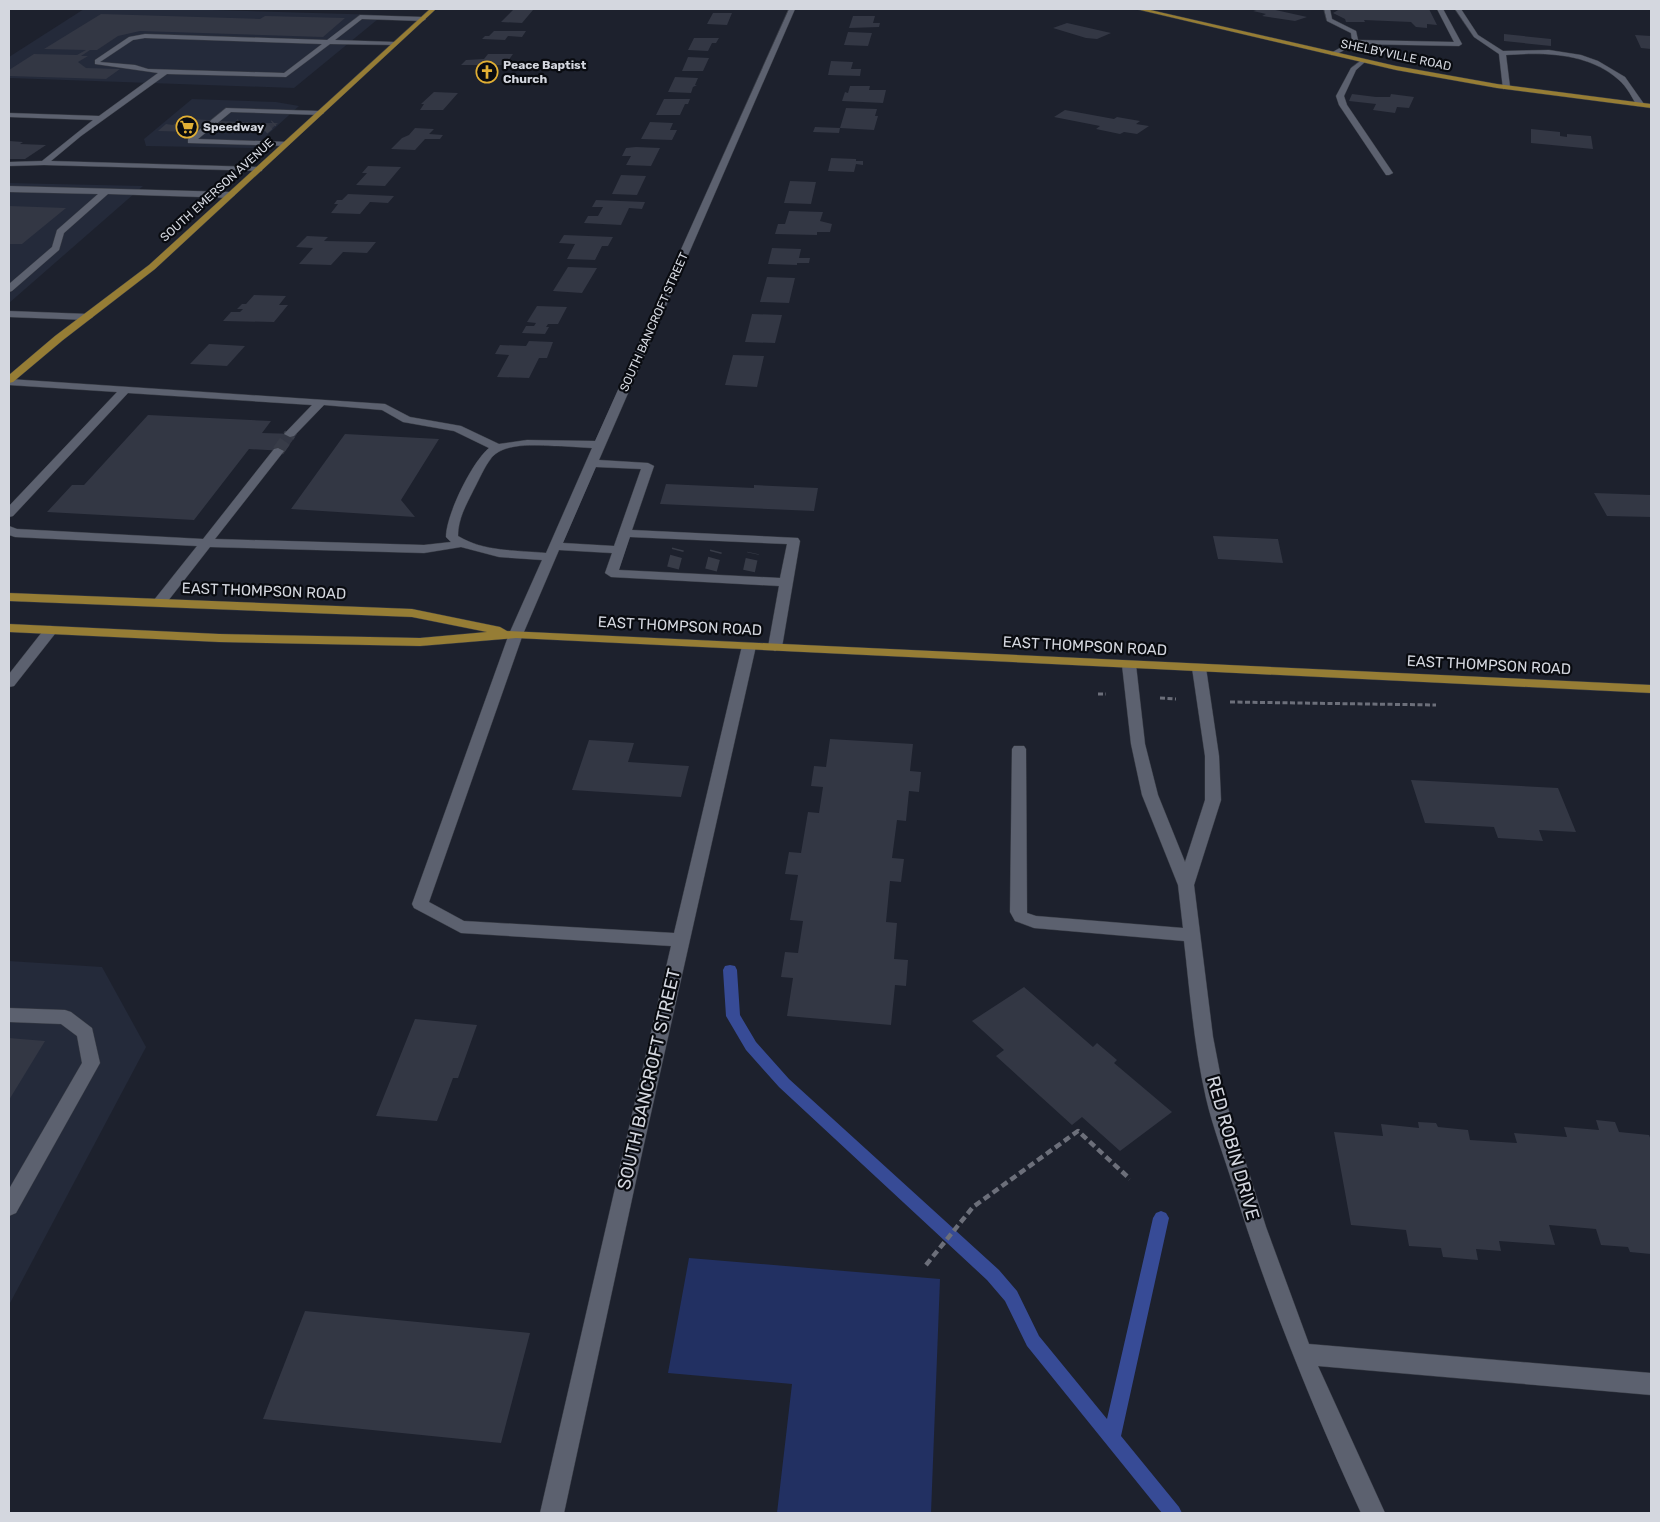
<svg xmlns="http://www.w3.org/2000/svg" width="1660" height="1522" font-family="Rubik,sans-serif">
<rect width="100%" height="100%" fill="#1d212d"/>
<g fill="#242a3a">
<polygon points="84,9 178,9 383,15 294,88 9,78 9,57"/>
<polygon points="192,99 276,102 299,106 253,148 146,146 144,139"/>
<polygon points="9,183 143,186 9,303"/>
<polygon points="9,961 102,967 146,1047 9,1305"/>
</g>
<polygon fill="#223062" points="689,1258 940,1279 931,1513 777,1513 792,1384 668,1373"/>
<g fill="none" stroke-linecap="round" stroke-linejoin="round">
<polygon fill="#374b96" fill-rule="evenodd" points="730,965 735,966 737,970 740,1015 756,1042 789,1079 999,1270 1017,1291 1039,1336 1107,1419 1153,1218 1156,1213 1161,1211 1166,1213 1169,1218 1121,1436 1179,1507 1182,1513 1162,1513 1027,1346 1005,1301 987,1280 779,1087 746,1050 726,1016 723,970 725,966"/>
</g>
<g fill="#333744">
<polygon points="1260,9 1271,9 1307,17 1295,21 1262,16 1266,14 1253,11"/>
<polygon points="1340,9 1429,9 1437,25 1427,24 1427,28 1416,27 1411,22 1364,20 1365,22 1346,22 1345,19 1333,13"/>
<polygon points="513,10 533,10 522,23 501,22"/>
<polygon points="713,13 732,13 727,25 707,24"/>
<polygon points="101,14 260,19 265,16 345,18 323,37 140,31 118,36 97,50 90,50 81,56 88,56 78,62 86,68 120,69 106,79 9,76 9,70 34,54 77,55 86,50 44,49"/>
<polygon points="853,16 875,16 873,23 880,23 879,27 849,28"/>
<polygon points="1067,23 1111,33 1097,39 1086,38 1053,28"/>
<polygon points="494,31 526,31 522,37 508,36 505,40 482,39 485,36 489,36"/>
<polygon points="848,32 872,33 868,46 844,45"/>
<polygon points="1504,34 1551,39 1551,46 1504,41"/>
<polygon points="1635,35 1651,36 1651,49 1641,48"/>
<polygon points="694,38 719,38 716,43 712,43 708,51 688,50"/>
<polygon points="488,54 513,54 505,65 461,65 466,60 484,59"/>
<polygon points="688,57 709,58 703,71 682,71"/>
<polygon points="831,61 853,62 851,69 861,69 860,76 828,75"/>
<polygon points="675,77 698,78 695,85 697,85 693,87 691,93 668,92"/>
<polygon points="850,86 870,86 869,90 886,90 883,103 842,101 845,92 848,93"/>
<polygon points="434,92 458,93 443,110 420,110 424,104 421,104"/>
<polygon points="1352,94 1376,97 1390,97 1391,94 1414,97 1409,108 1397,107 1395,113 1373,110 1376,104 1349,101"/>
<polygon points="664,99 690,99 688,104 685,104 680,115 656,115"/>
<polygon points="846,108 877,109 875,116 878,116 874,130 840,128 839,133 813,132 815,127 840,128"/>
<polygon points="1065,110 1114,119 1117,117 1140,121 1136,124 1149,126 1137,134 1124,132 1120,134 1096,129 1100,126 1054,117"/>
<polygon points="180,120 187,119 210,120 193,132 158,131 166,124 173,125"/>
<polygon points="221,121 261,123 278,123 269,131 211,129"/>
<polygon points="650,122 673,123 670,130 677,130 672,140 641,139"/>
<polygon points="415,128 434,129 429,134 443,135 440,139 425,139 415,150 391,149 402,138 409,135"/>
<polygon points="1531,129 1560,132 1560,136 1567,137 1567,134 1591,136 1593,149 1531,143"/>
<polygon points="9,141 23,142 20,144 46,145 25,159 9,159"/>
<polygon points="626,148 636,147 660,148 651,166 626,165 631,156 622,156"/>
<polygon points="831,158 856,159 856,161 863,161 863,165 856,164 854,172 828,171"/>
<polygon points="368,166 401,167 385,186 356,185 367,173 362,173"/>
<polygon points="621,175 646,176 637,195 612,194"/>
<polygon points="790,181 816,182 811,204 784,203"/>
<polygon points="348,194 394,196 388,203 370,202 360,214 331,213 338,204 334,204 337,200 342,200"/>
<polygon points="596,200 645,202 642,209 629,208 621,225 584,223 588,216 598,216 603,207 592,207"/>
<polygon points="9,206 66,208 22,244 9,244"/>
<polygon points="789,211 823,212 820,221 832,224 830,232 817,232 817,235 775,234 778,224 785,224"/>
<polygon points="564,235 613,237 608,246 602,246 595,260 567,259 575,244 559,243"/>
<polygon points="307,236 328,237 324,241 376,242 367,253 343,252 331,265 299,264 313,248 296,247"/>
<polygon points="772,248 801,249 799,258 810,258 809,263 797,263 797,265 768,264"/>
<polygon points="568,267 597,268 582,293 553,291"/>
<polygon points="767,277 795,278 789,303 760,302"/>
<polygon points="254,295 286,296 279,305 288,305 274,322 223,321 231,312 240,312 243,309 237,309 242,304 246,304"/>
<polygon points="537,306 567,307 558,324 548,324 546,327 549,327 545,334 522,333 526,326 534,326 536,323 527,322"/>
<polygon points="752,314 782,315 775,343 745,342"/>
<polygon points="529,341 553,342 547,358 539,358 529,378 497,377 509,355 495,354 500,345 526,346"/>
<polygon points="209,344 245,346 227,366 190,364"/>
<polygon points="733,355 764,356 757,387 725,385"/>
<polygon points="148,415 271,421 262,433 297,434 285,451 249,449 194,520 47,512 72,485 84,485"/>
<polygon points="345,434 439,439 401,500 415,517 291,509"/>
<polygon points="666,484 754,488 754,485 818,488 814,511 660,504"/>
<polygon points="1594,493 1651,495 1651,517 1607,516"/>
<polygon points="1213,536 1278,539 1283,563 1218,559"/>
<polygon points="830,739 913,744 910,771 921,772 919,792 909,791 906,821 897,820 892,858 904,859 901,882 890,881 886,922 897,923 894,959 908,960 906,986 895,985 891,1025 787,1016 793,978 781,977 785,952 798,953 803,921 790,920 798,875 785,874 789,852 801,853 808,812 819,813 823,787 811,786 814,766 826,767"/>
<polygon points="589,740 634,743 628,762 689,766 681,797 572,790"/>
<polygon points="1411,780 1558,788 1576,832 1539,830 1543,841 1498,838 1494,827 1425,823"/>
<polygon points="1024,987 1093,1047 1097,1043 1117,1060 1114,1063 1172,1112 1120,1151 1082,1117 1072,1125 996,1056 1004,1050 972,1021"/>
<polygon points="415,1019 477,1025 458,1078 453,1078 437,1121 376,1116"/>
<polygon points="9,1038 45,1041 9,1100"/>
<polygon points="1596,1120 1615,1122 1619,1132 1649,1135 1651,1140 1651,1254 1630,1252 1628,1247 1601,1245 1596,1229 1549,1225 1555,1245 1499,1241 1501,1251 1476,1249 1478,1260 1443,1257 1441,1248 1409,1246 1406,1230 1351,1225 1334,1132 1383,1136 1381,1124 1419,1128 1418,1122 1436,1123 1438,1127 1468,1130 1470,1140 1517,1143 1514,1133 1567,1137 1564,1127 1599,1130"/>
<polygon points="305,1311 530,1333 501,1443 263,1419"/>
</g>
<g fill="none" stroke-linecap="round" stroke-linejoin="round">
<g stroke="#383c48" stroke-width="7" stroke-dasharray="7 4" stroke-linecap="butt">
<polyline points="230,130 240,122"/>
<polyline points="265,131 274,123"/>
</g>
<g stroke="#383c48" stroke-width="12" stroke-dasharray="12 6" stroke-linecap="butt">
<polyline points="278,451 290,434"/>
<polyline points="673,568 678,549"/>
<polyline points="711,570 716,551"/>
<polyline points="749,571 753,553"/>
</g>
<g stroke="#383c45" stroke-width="1">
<g id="minor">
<path d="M 789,9 L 795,9 L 599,460 L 648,463 L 654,466 L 632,530 L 798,538 L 800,541 L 782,647 L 775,651 L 768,647 L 779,586 L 611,577 L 605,573 L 612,553 L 559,550 L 523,634 L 429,902 L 464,921 L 674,933 L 742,646 L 744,643 L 754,643 L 756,646 L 640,1162 L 564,1513 L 540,1513 L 671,946 L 461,933 L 414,908 L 412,904 L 509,634 L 542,560 L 499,557 L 461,547 L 424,553 L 210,547 L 164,606 L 154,606 L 152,603 L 154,600 L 197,546 L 15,537 L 9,535 L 9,526 L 17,529 L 203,539 L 274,449 L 278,448 L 284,451 L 215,539 L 424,545 L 451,542 L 446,537 C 446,515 472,462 489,448 L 454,431 L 403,422 L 382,410 L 324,405 L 294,436 L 290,437 L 284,434 L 312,405 L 128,393 L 13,516 L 9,517 L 9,506 L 117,392 L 9,385 L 9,379 L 385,404 L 410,417 L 461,426 L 499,444 L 527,440 L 595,441 ZM 560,446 L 592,448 L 546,553 C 516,550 484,552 458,536 C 458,519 466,505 473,491 C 479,480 484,467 492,457 C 507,441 541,446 560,446 ZM 596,467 L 641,469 L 614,546 L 563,543 ZM 630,537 L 787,544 L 780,578 L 619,570 Z"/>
<polygon points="1324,9 1330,9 1332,19 1356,31 1358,40 1454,42 1437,9 1443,9 1462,44 1459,46 1356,44 1335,55 1331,55 1331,53 1352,41 1351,33 1327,21"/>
<path d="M 1455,9 L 1461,9 L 1478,35 L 1503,51 L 1549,50 L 1581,55 L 1598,61 L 1625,77 L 1644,104 L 1637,106 C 1632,97 1627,87 1619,80 C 1589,53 1545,52 1506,55 L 1510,87 L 1503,89 L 1499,54 L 1474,37 Z"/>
<path d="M 360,15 L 423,17 L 426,19 L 423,21 L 362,19 L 335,40 L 395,42 L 397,43 L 397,45 L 330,44 L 286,77 L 167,74 L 81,136 L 51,161 L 259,167 L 262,167 L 262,171 L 44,165 L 9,166 L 9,162 L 42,161 L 93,120 L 9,117 L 9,113 L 99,116 L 158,73 L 95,64 L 95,60 L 129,37 L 145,34 L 327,40 ZM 145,38 L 322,44 L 284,73 L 148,69 L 135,65 L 100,62 L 133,40 Z"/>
<polygon points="1363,59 1366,61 1356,70 1344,96 1347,105 1393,173 1389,175 1386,175 1339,105 1336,96 1351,68"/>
<polygon points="226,108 320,111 324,113 320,115 231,112 198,139 289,142 290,144 286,146 188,143 188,139"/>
<polygon points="9,186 231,192 235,195 231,198 108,194 64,233 59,250 12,291 9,292 9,284 52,247 57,230 98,194 9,192"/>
<polygon points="9,311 88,314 93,317 88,320 9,317"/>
<polygon points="51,626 58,630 14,686 9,687 9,674 46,627"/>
<path d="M 1129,661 L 1136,665 L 1145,744 L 1158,795 L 1185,862 L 1205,800 L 1205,756 L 1192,668 L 1194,665 L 1204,665 L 1206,668 L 1219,756 L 1221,800 L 1194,885 L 1213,1037 L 1225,1099 L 1237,1135 L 1266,1227 L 1309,1344 L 1651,1373 L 1651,1395 L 1318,1366 L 1385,1513 L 1361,1513 C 1312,1406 1268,1298 1233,1185 C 1224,1156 1213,1128 1206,1098 C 1194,1046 1190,993 1184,941 L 1034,928 L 1015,921 L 1010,912 L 1012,749 L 1014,746 L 1024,746 L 1026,749 L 1027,913 L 1036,916 L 1183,928 L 1178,885 L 1142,795 L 1131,744 L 1122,665 Z"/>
<polygon points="9,1008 65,1010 71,1012 92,1028 100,1063 16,1213 9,1216 9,1189 82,1063 77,1036 61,1024 9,1022"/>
</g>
</g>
<g stroke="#383c45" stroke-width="1">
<g id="major">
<polygon points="430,9 436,9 155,269 63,340 13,382 9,383 9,375 55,336 149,265"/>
<polygon points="1136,9 1146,9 1396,66 1497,84 1651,104 1651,108 1497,88 1396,70"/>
<polygon points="9,593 412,609 500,627 507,631 1651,685 1651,693 516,638 420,646 219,642 9,632 9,624 219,634 420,638 487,632 412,617 9,601"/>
</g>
</g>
<g stroke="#6c6f7a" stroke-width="3" stroke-dasharray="5 2.5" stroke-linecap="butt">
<polyline points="1098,694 1106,694"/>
<polyline points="1160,698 1176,699"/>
<polyline points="1230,702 1436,705"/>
</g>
<polyline stroke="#6c6f7a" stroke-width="4.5" stroke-dasharray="7 4" stroke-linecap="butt" points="926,1265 973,1207 1078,1131 1130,1179"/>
<use href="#minor" fill="#5c616f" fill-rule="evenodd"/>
<use href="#major" fill="#967d35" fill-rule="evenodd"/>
</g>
<defs>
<g id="church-ring" transform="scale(1.125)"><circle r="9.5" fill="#090b10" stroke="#e1af34" stroke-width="1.5"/><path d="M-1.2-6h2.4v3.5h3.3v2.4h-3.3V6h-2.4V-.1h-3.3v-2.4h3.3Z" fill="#e1af34"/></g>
<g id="supermarket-ring" transform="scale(1.125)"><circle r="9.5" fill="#090b10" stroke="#e1af34" stroke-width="1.5"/><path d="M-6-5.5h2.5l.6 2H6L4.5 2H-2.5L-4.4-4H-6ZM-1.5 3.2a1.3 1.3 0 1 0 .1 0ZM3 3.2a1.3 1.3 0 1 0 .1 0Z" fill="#e1af34"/></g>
</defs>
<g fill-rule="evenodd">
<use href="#church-ring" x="487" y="72"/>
<use href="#supermarket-ring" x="187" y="127"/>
</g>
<g text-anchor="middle" stroke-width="4.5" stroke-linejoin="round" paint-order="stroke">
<g font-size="12" fill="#d4d7df" stroke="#090b10">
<text transform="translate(1396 55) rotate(12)" y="4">SHELBYVILLE ROAD</text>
<text transform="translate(217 190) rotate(-42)" y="4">SOUTH EMERSON AVENUE</text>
<text transform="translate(654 322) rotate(-66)" y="4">SOUTH BANCROFT STREET</text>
</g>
<g font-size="12" font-weight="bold" fill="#d4d7df" stroke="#090b10" text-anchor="start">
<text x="503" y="69">Peace Baptist<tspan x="503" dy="14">Church</tspan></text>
<text x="203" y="131">Speedway</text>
</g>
<g font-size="15" fill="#d4d7df" stroke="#090b10">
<text transform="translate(264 591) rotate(2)" y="5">EAST THOMPSON ROAD</text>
<text transform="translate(680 626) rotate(3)" y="5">EAST THOMPSON ROAD</text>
<text transform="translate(1085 646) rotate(3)" y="5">EAST THOMPSON ROAD</text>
<text transform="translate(1489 665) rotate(3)" y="5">EAST THOMPSON ROAD</text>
</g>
<g font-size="18" fill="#d4d7df" stroke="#090b10">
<text transform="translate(649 1079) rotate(-77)" y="6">SOUTH BANCROFT STREET</text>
<text transform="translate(1233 1148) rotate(74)" y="6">RED ROBIN DRIVE</text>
</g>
</g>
<rect width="1660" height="1522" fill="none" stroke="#d4d7df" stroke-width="20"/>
</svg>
